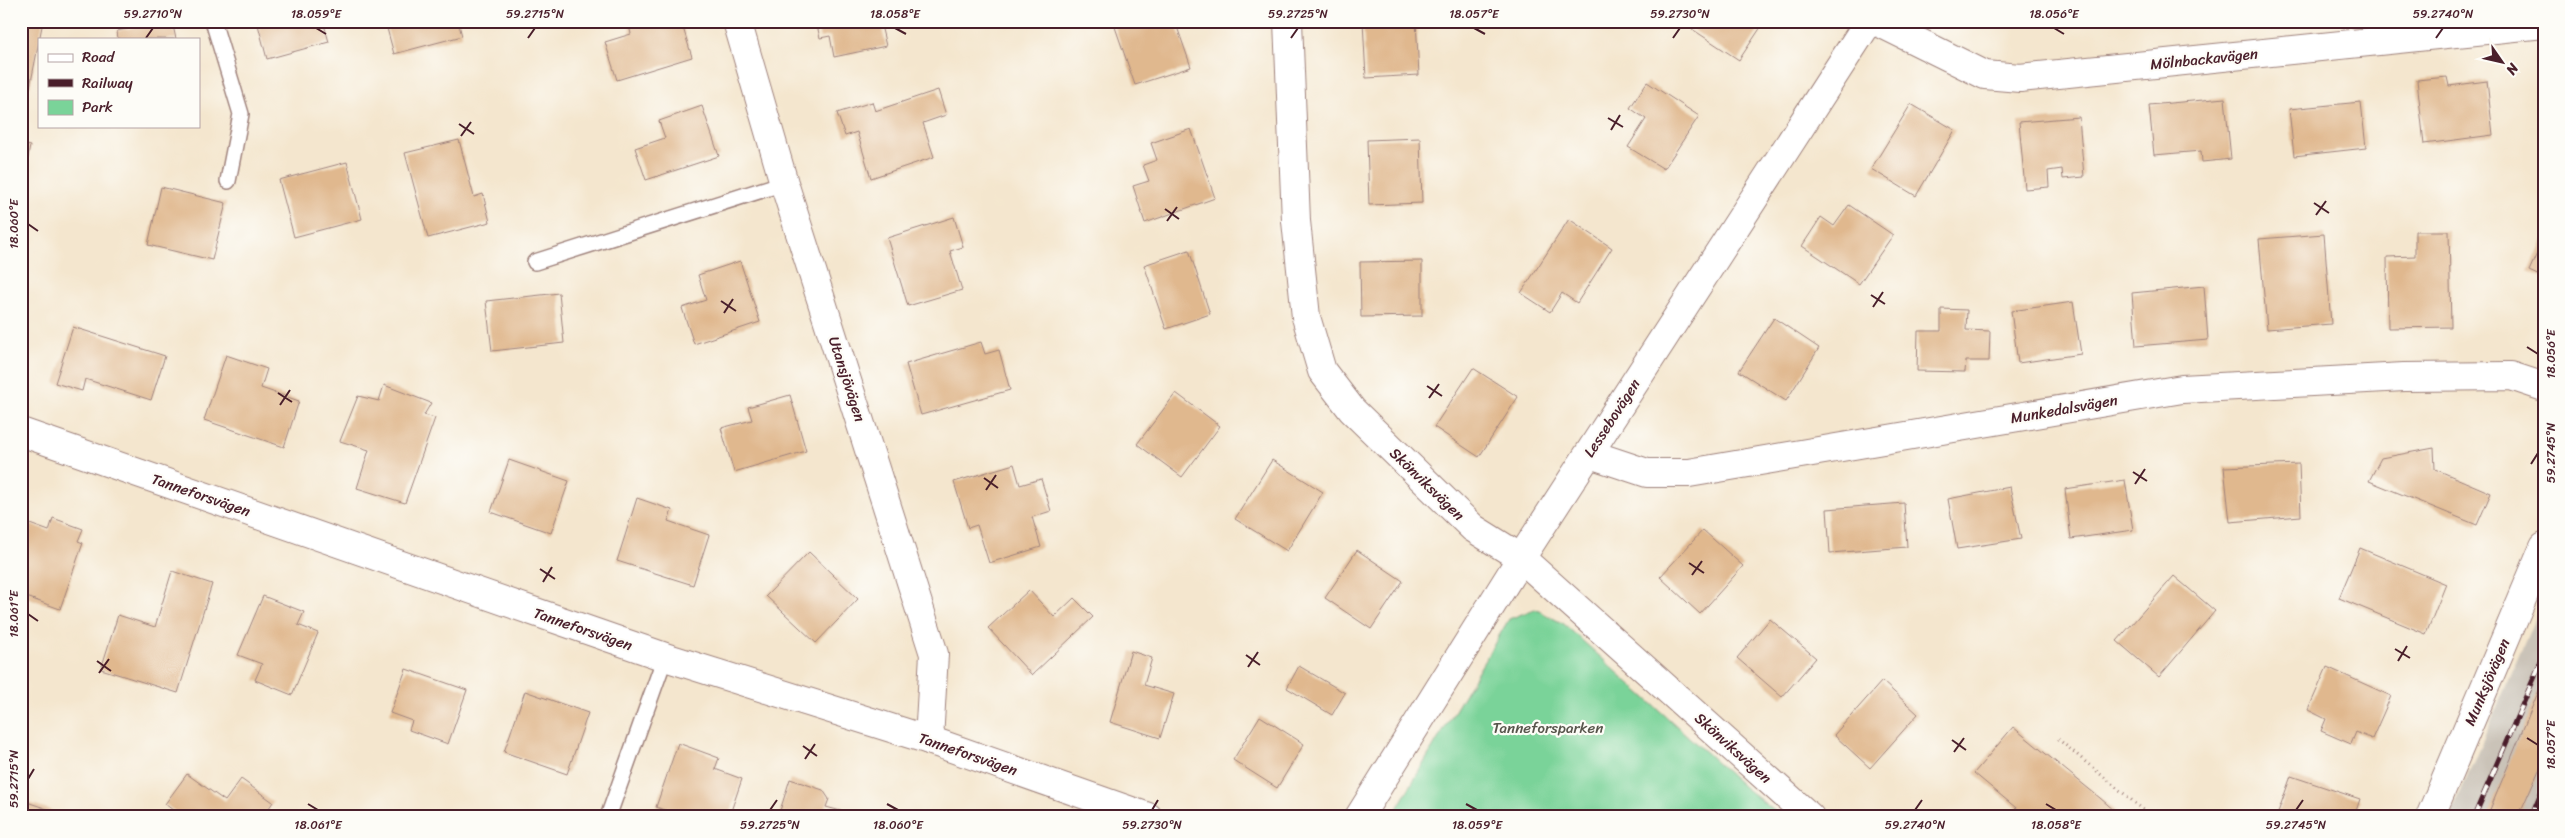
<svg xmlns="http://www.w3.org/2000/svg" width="2565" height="838" font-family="Sriracha,sans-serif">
<rect width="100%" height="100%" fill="#fdfcf7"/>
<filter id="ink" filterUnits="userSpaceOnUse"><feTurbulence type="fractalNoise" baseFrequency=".02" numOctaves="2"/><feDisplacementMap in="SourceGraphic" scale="10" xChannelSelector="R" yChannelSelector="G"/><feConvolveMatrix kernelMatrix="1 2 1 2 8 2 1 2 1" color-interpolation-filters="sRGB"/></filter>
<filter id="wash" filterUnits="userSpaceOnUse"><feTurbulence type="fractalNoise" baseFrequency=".0096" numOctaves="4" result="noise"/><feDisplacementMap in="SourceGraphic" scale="20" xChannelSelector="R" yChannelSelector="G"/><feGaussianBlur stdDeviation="1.12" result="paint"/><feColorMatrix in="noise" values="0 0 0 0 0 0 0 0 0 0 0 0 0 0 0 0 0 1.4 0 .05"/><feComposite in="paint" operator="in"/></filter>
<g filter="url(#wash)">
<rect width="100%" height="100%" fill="#f4e6ce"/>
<polygon fill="#cac3b8" points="2544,597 2544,811 2541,817 2450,817"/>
<polygon fill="#7ad399" stroke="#627962" points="1535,609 1564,624 1744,787 1782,817 1392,817 1509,619"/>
<g id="blocks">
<g fill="#e0b88e">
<polygon points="21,21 43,21 30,87 21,85"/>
<polygon points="163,21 172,21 176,39 118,39 117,31"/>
<polygon points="257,21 323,21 329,42 267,59"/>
<polygon points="385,21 458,21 462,36 394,54"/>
<polygon points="628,21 681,21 692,57 617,80 605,42 631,34"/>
<polygon points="816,21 880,21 886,46 834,57 830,36 820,38"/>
<polygon points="1132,21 1175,21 1191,67 1135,85 1115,27"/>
<polygon points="1363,21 1416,21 1419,75 1366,78"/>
<polygon points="1698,21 1765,21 1739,60 1692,29"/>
<polygon points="2447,77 2449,86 2487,81 2493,135 2424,144 2417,80"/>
<polygon points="1647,82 1699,116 1664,169 1628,147 1646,119 1630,108"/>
<polygon points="938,90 946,115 923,123 934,157 871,178 857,132 845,136 837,113 872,102 875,111"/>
<polygon points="2225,98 2231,159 2202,162 2201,151 2154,155 2149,105"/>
<polygon points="2361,102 2366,148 2294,156 2289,109"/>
<polygon points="1911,104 1955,130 1916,196 1871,169"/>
<polygon points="702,106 719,156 646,180 635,148 665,138 659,121"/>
<polygon points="2079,117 2084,177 2063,179 2062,169 2048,171 2049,187 2025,189 2019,122"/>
<polygon points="1191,129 1215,198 1145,223 1133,186 1149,181 1143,165 1157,160 1151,143"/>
<polygon points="1420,138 1422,203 1369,205 1367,140"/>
<polygon points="459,140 474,197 483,194 490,222 428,238 405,153"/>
<polygon points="21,144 30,146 22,189 21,189"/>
<polygon points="347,162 362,219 294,237 279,180"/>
<polygon points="161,187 226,203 212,260 148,245"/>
<polygon points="1849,205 1893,235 1859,284 1802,246 1821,217 1834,226"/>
<polygon points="954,217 963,247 950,251 962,290 908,306 887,238"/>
<polygon points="1569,219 1612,248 1577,303 1562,293 1550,312 1521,293"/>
<polygon points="2415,231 2449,231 2451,327 2388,328 2387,257 2415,256"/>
<polygon points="2324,234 2331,324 2267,329 2259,239"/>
<polygon points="2544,238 2544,278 2529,271"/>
<polygon points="1189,250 1210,314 1166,329 1144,265"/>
<polygon points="740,261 760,322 694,344 682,308 706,300 698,275"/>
<polygon points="1422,261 1422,316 1361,317 1360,262"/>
<polygon points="2204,286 2208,340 2136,346 2132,293"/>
<polygon points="559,293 564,343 492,351 486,301"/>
<polygon points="2073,302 2081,354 2018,363 2011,311"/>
<polygon points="1941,309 1967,310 1966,330 1990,331 1989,361 1966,361 1965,372 1917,371 1918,331 1941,331"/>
<polygon points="1774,318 1819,348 1786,401 1739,371"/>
<polygon points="73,327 165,356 151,400 85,379 82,391 55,383"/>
<polygon points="981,342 985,354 999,350 1010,390 921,415 906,364"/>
<polygon points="226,355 267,369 261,388 299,401 284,447 204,420"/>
<polygon points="1473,368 1518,397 1479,457 1434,427"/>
<polygon points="384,385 431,403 424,415 435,418 405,503 357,488 369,450 340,441 358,396 379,401"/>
<polygon points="1176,393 1220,426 1182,477 1137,444"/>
<polygon points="790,395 806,451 734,472 721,428 752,420 748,407"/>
<polygon points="2434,448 2435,469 2491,493 2477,525 2369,481 2381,458"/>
<polygon points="509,460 569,481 551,533 491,512"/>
<polygon points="1272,460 1323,492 1287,551 1235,519"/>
<polygon points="1014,464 1020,485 1041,479 1051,511 1032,517 1041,547 989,563 977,525 968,528 954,482"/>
<polygon points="2299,464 2301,516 2230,522 2224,467"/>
<polygon points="2125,480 2133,530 2071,539 2065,489"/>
<polygon points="2010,487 2021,539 1957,549 1948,499"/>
<polygon points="637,498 672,510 668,521 709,535 693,585 617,561"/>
<polygon points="1904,503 1907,547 1830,553 1827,509"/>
<polygon points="53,518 83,529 78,541 83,543 60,609 21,595 21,538 27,523 49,531"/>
<polygon points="1703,530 1743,566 1700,614 1660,577"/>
<polygon points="2360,548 2446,584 2426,634 2339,598"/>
<polygon points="1357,550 1403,581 1371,629 1325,598"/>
<polygon points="809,552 858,599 816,643 766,596"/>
<polygon points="172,571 212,584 178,693 101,669 118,615 155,627"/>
<polygon points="2174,576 2215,611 2159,677 2117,641"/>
<polygon points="1029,590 1054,617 1074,598 1093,617 1032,675 988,628"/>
<polygon points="263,596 304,612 298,625 318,633 292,695 255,680 262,664 238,655"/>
<polygon points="1770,619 1816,658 1782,697 1737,658"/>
<polygon points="1131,651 1152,658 1144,685 1174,694 1160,738 1110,722"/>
<polygon points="1299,666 1345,693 1332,715 1287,688"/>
<polygon points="2327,667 2391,696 2372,739 2356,732 2351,744 2321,731 2326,719 2308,710"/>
<polygon points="406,669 467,690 448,744 409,730 412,721 390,713"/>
<polygon points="2544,678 2544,759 2518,817 2487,817"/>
<polygon points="1882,681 1918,714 1870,768 1834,735"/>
<polygon points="525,691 588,713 567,774 504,752"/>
<polygon points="1260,716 1304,744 1277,788 1233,760"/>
<polygon points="2013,727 2100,798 2122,817 2027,817 1974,773"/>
<polygon points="678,743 719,758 715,769 742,779 729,817 684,817 656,807"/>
<polygon points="187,774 225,801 241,779 273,802 263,817 182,817 165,804"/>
<polygon points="2291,776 2360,799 2354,817 2279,817 2277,815"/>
<polygon points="790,779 823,790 829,799 826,807 852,814 851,817 778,817"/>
<polygon points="21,800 68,816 68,817 21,817"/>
</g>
</g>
</g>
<g filter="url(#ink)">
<use href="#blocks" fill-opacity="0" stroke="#9f827c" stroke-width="1"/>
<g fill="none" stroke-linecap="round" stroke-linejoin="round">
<g stroke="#9f827c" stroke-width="18">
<g id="lane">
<polyline points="213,21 241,114 228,181"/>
<polyline points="535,262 784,183"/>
<polyline points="608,817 665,657"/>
</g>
</g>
<g stroke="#9f827c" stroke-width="30">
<g id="street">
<polyline points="737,21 784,183 934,654 929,740"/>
<polyline points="1288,21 1296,221 1306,317 1322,371 1352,410 1473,528 1521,558 1810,817"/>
<polyline points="1876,21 1985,75 2020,78 2544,24"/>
<polyline points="21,432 544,615 665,657 929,740 1148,817"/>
<polyline points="1590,454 1647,473 1689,473 2182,389 2404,377 2511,376 2544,387"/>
<polyline points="1359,817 1521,558 1869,21"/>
<polyline points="2430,817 2544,547"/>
</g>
</g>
<polyline stroke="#9f827c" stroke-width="3" stroke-dasharray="1 4" stroke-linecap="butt" points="2058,739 2152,817"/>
<use href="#lane" stroke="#fff" stroke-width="15"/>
<use href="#street" stroke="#fff" stroke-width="28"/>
<g stroke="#4a1f2b" stroke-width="5.5">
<g id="rail">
<polyline points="2474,817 2544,655"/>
<polyline points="2531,817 2544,786"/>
</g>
</g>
<use href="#rail" stroke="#fdfcf7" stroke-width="4" stroke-dasharray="11" stroke-linecap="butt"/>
</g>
</g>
<path fill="none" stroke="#4a1f2b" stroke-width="2" d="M 316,28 L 326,34M 895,28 L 906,34M 1474,28 L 1485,34M 2054,28 L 2064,34M 146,38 L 153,28M 528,38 L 535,28M 1291,38 L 1298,28M 1673,38 L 1680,28M 2436,38 L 2443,28M 1608,118 L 1623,127M 459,124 L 474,134M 1611,130 L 1620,115M 461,136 L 471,122M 2314,203 L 2329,213M 1165,209 L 1179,219M 2316,215 L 2326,201M 1167,221 L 1177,207M 28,224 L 38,231M 1871,295 L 1885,304M 721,301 L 736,311M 1873,307 L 1883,292M 724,313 L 733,299M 2527,347 L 2538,354M 1427,386 L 1442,396M 278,393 L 292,402M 1429,398 L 1439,384M 280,405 L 290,390M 2531,464 L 2538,453M 2133,472 L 2147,481M 984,478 L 998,488M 2135,484 L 2145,469M 986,490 L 996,475M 1689,563 L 1704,573M 540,569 L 555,579M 1692,575 L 1702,561M 543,582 L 552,567M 28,614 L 38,621M 2395,649 L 2410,658M 1246,655 L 1260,665M 97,661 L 111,671M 2398,661 L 2407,646M 1248,667 L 1258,652M 99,673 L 109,659M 2527,738 L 2538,745M 1952,740 L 1966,750M 803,746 L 817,756M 1954,752 L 1964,738M 805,759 L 815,744M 28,779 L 34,769M 308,804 L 318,810M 887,804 L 898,810M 1466,804 L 1477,810M 2046,804 L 2056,810M 770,810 L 777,800M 1152,810 L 1158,800M 1915,810 L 1922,800M 2296,810 L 2303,800"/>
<g text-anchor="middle" stroke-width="4.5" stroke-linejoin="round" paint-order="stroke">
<g font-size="15" fill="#4a1f2b" stroke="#fdfcf7">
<text transform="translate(2204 59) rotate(-6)" y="5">Mölnbackavägen</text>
<text transform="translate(847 379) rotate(72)" y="5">Utansjövägen</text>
<text transform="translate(2064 409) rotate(-10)" y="5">Munkedalsvägen</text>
<text transform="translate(1612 418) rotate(-57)" y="5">Lessebovägen</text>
<text transform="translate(1427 484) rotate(44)" y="5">Skönviksvägen</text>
<text transform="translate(201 495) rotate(19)" y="5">Tanneforsvägen</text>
<text transform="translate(583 629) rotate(19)" y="5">Tanneforsvägen</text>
<text transform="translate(2487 682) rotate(-67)" y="5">Munksjövägen</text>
<text transform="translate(1733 748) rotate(42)" y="5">Skönviksvägen</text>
<text transform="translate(968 754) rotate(19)" y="5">Tanneforsvägen</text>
</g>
<g font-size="15" fill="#58554c" stroke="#fdfcf7">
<text x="1548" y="733">Tanneforsparken</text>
</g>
</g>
<rect width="2565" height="838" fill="none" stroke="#fdfcf7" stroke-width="55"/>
<rect x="38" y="38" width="162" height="90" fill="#fdfcf7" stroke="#b5a4a5"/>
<rect x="48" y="54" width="25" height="8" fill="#ffffff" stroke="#b5a4a5"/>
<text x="82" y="62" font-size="15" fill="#4a1f2b">Road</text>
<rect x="48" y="79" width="25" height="8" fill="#4a1f2b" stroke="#b5a4a5"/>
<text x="82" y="88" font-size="15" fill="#4a1f2b">Railway</text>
<rect x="48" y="100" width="25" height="15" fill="#7ad399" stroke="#b5a4a5"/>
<text x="82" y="112" font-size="15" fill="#4a1f2b">Park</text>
<g transform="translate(2502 62) rotate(124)" stroke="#fdfcf7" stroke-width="4" paint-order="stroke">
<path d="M0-4L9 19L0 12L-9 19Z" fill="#4a1f2b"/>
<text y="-8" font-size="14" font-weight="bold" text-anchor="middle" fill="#4a1f2b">N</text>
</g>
<rect x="28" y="28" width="2510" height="782" fill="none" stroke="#4a1f2b" stroke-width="2"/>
<g font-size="12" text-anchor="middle" fill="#4a1f2b">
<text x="153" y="18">59.2710°N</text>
<text x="316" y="18">18.059°E</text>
<text x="535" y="18">59.2715°N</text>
<text x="895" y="18">18.058°E</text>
<text x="1298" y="18">59.2725°N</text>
<text x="1474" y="18">18.057°E</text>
<text x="1680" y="18">59.2730°N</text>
<text x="2054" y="18">18.056°E</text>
<text x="2443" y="18">59.2740°N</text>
<text transform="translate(14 224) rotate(-90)" y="4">18.060°E</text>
<text transform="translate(2551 354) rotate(-90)" y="4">18.056°E</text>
<text transform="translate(2551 453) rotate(-90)" y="4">59.2745°N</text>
<text transform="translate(14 614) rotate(-90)" y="4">18.061°E</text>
<text transform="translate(2551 745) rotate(-90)" y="4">18.057°E</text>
<text transform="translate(14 779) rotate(-90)" y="4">59.2715°N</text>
<text x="318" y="829">18.061°E</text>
<text x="770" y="829">59.2725°N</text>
<text x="898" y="829">18.060°E</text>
<text x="1152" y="829">59.2730°N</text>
<text x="1477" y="829">18.059°E</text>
<text x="1915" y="829">59.2740°N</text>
<text x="2056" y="829">18.058°E</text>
<text x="2296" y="829">59.2745°N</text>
</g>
</svg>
